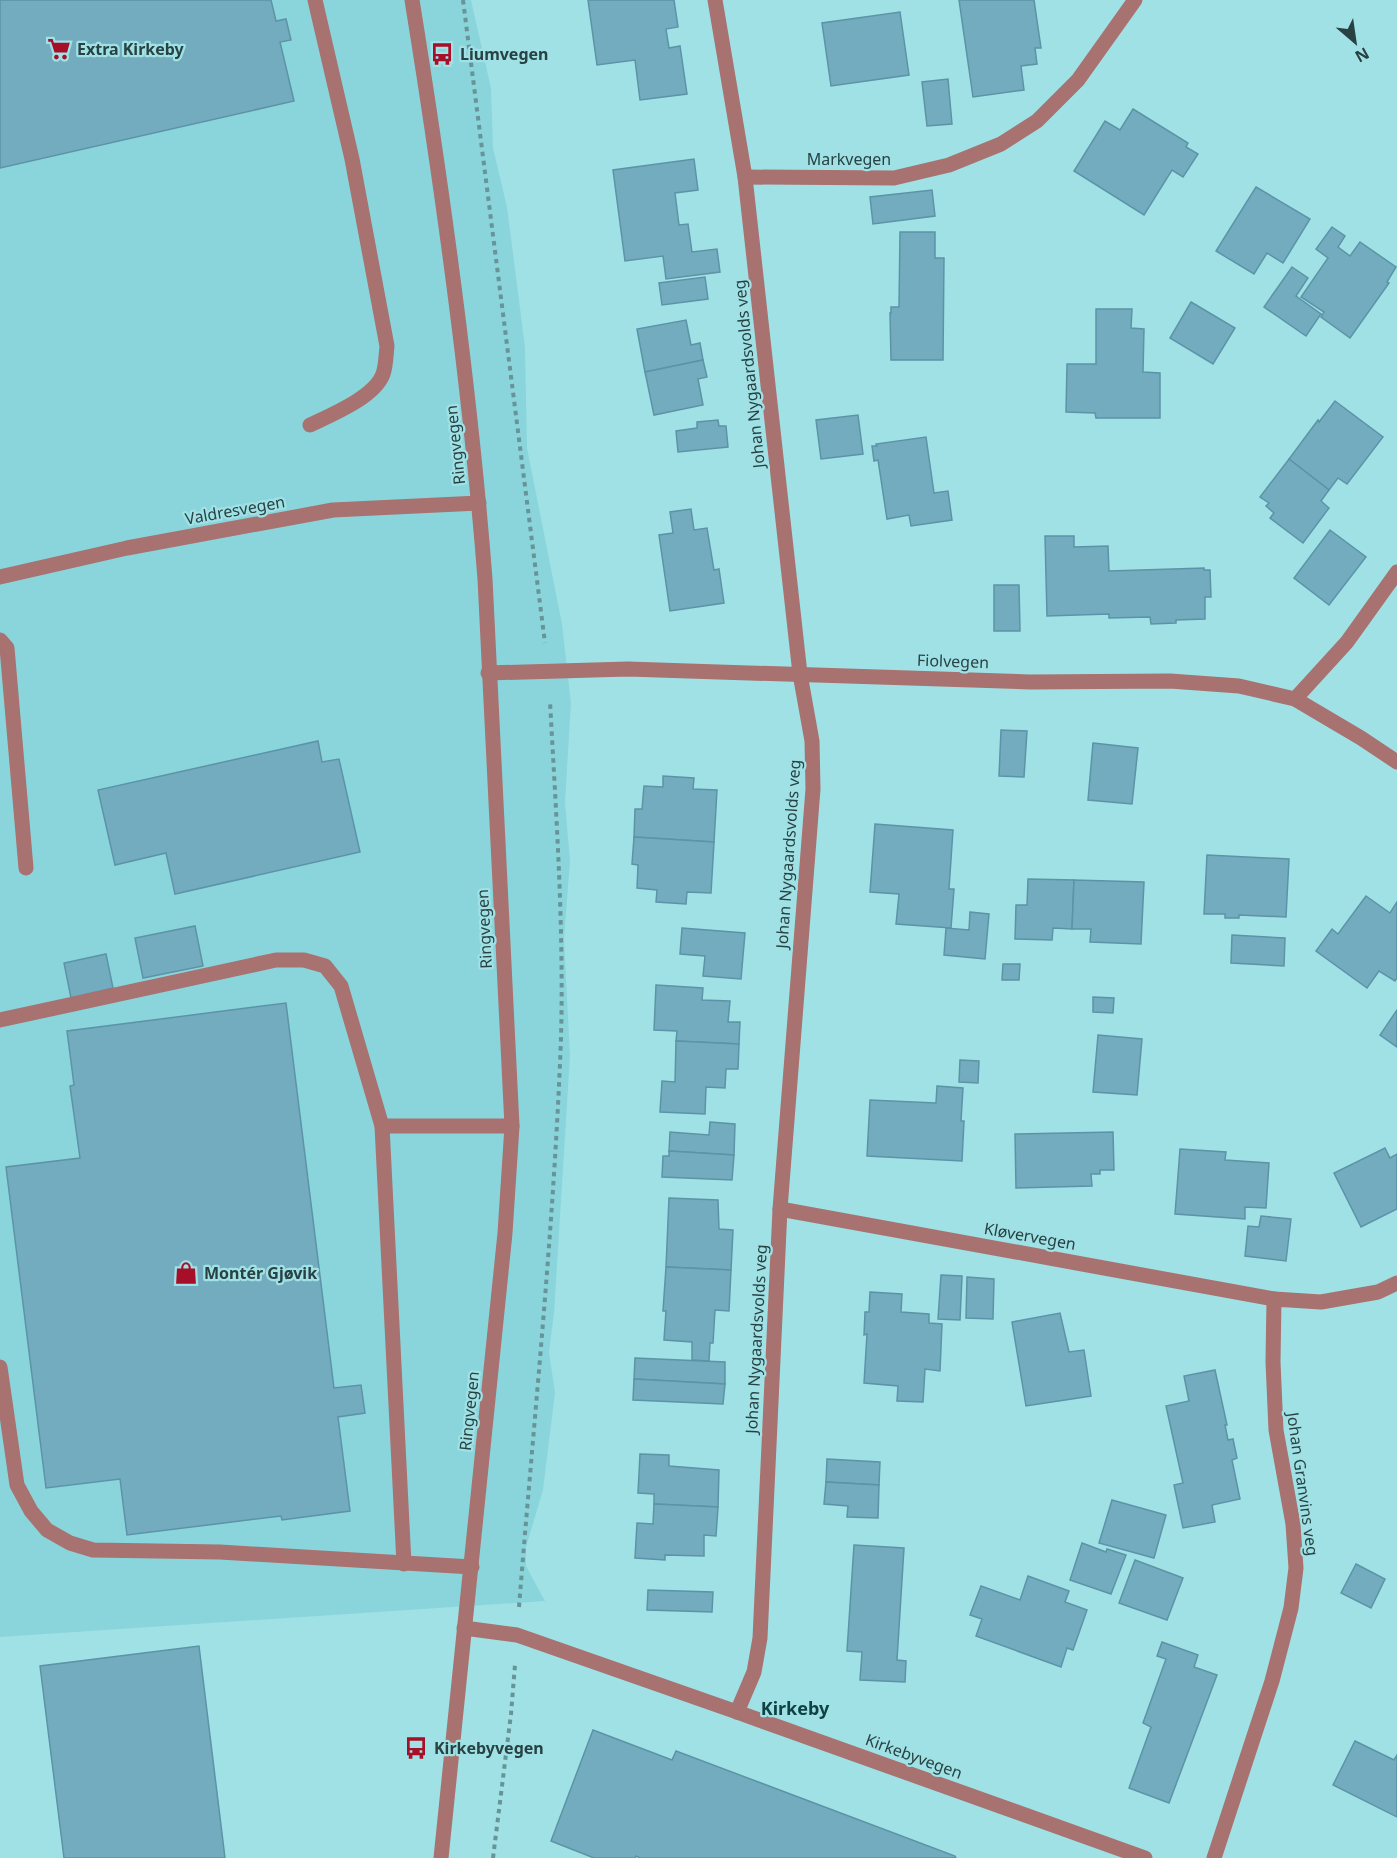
<svg xmlns="http://www.w3.org/2000/svg" width="1397" height="1858" font-family="'Noto Sans',sans-serif">
<rect width="100%" height="100%" fill="#a0e1e5"/>
<polygon fill="#8ad5db" points="0,0 471,0 491,88 493,148 507,207 525,347 527,448 562,624 571,703 565,802 570,861 564,939 570,1056 554,1313 549,1352 555,1393 543,1490 526,1547 526,1566 545,1601 0,1637"/>
<g fill="#73abbf" stroke="#5c94a7" stroke-width="1.5">
<polygon points="0,0 271,0 276,21 286,19 291,40 280,42 294,101 0,168"/>
<polygon points="588,0 674,0 678,27 666,29 669,48 680,46 687,94 640,100 635,60 597,65"/>
<polygon points="959,0 1034,0 1041,48 1035,48 1037,64 1021,66 1024,90 973,97"/>
<polygon points="900,12 909,75 831,86 822,23"/>
<polygon points="948,79 952,124 927,126 922,82"/>
<polygon points="1133,109 1188,143 1186,147 1198,154 1183,177 1172,170 1144,215 1074,171 1105,121 1120,130"/>
<polygon points="694,159 698,190 675,193 679,225 688,224 692,252 717,249 720,272 666,279 663,256 625,261 613,170"/>
<polygon points="1256,187 1310,219 1283,263 1267,253 1254,274 1216,251"/>
<polygon points="932,190 935,216 873,224 870,197"/>
<polygon points="1332,227 1345,236 1338,247 1350,256 1360,242 1396,267 1387,282 1389,283 1350,338 1321,317 1324,312 1301,297 1328,258 1316,249"/>
<polygon points="900,232 935,232 935,258 944,258 943,360 891,360 890,313 891,313 891,307 899,307"/>
<polygon points="1292,267 1308,278 1296,296 1321,314 1306,336 1264,307"/>
<polygon points="705,277 708,299 662,305 659,283"/>
<polygon points="1191,302 1235,328 1213,364 1170,338"/>
<polygon points="1096,309 1132,309 1131,328 1144,329 1143,372 1160,373 1160,418 1096,418 1095,413 1066,412 1067,364 1096,364"/>
<polygon points="686,320 691,345 700,343 703,360 645,372 637,329"/>
<polygon points="703,360 707,377 698,379 703,405 654,415 645,372"/>
<polygon points="1335,401 1383,437 1347,484 1338,478 1329,490 1289,459 1318,420 1319,422"/>
<polygon points="858,415 863,454 821,459 816,420"/>
<polygon points="718,420 719,426 726,426 728,447 678,452 676,431 697,428 697,422"/>
<polygon points="926,437 934,493 948,491 952,520 911,526 909,515 887,519 878,460 874,461 872,446 877,446 876,444"/>
<polygon points="1289,459 1329,490 1321,501 1329,508 1303,543 1270,518 1274,513 1266,506 1269,503 1260,497"/>
<polygon points="691,509 694,530 707,528 714,570 719,569 724,603 670,611 659,535 673,533 670,512"/>
<polygon points="1330,530 1366,557 1329,605 1294,578"/>
<polygon points="1045,536 1074,536 1074,547 1108,546 1109,571 1204,568 1204,570 1210,570 1211,597 1205,597 1205,619 1176,620 1176,623 1151,624 1150,617 1109,618 1109,614 1047,616"/>
<polygon points="994,585 1019,585 1020,631 994,631"/>
<polygon points="1001,730 1027,731 1024,777 999,776"/>
<polygon points="318,741 322,762 339,759 360,852 175,894 166,853 115,865 98,790"/>
<polygon points="1093,743 1138,748 1132,804 1088,800"/>
<polygon points="663,776 694,778 693,789 717,790 714,842 634,837 635,809 642,809 644,786 663,787"/>
<polygon points="875,824 953,830 949,889 954,889 951,928 896,924 899,894 870,892"/>
<polygon points="634,837 714,842 711,893 687,892 686,904 656,902 657,890 637,888 638,865 632,864"/>
<polygon points="1207,855 1289,859 1286,917 1239,915 1239,918 1225,918 1225,914 1204,914"/>
<polygon points="1028,879 1074,880 1072,929 1053,928 1052,940 1015,939 1016,905 1027,905"/>
<polygon points="1074,880 1144,882 1141,944 1090,942 1091,929 1072,929"/>
<polygon points="1366,896 1390,913 1397,902 1397,978 1395,981 1379,971 1367,988 1316,951 1332,929 1338,934"/>
<polygon points="970,912 989,914 985,959 944,955 946,928 969,930"/>
<polygon points="195,926 203,966 143,978 135,938"/>
<polygon points="682,928 745,933 741,979 703,976 705,956 680,954"/>
<polygon points="1232,935 1285,938 1284,966 1231,963"/>
<polygon points="106,954 113,988 71,998 64,963"/>
<polygon points="1003,964 1020,964 1019,980 1002,980"/>
<polygon points="656,985 703,988 702,1000 730,1001 728,1022 740,1022 739,1044 676,1041 677,1031 654,1030"/>
<polygon points="1093,997 1114,998 1113,1013 1093,1012"/>
<polygon points="286,1003 334,1388 361,1385 365,1413 338,1417 350,1511 282,1520 281,1516 127,1535 120,1479 46,1488 6,1167 80,1158 70,1086 74,1085 67,1031"/>
<polygon points="1397,1010 1397,1047 1380,1035"/>
<polygon points="1098,1035 1142,1039 1137,1095 1093,1092"/>
<polygon points="676,1041 739,1044 738,1069 726,1069 725,1088 706,1087 705,1114 660,1112 662,1081 675,1082"/>
<polygon points="960,1060 979,1061 978,1083 959,1082"/>
<polygon points="937,1086 963,1088 961,1121 964,1121 962,1161 867,1156 870,1100 936,1103"/>
<polygon points="710,1122 735,1124 734,1155 669,1151 670,1132 709,1135"/>
<polygon points="1113,1132 1114,1170 1100,1170 1100,1174 1091,1174 1092,1186 1016,1188 1015,1134"/>
<polygon points="1385,1148 1390,1158 1397,1154 1397,1209 1361,1227 1334,1173"/>
<polygon points="1180,1149 1226,1152 1225,1160 1269,1163 1266,1208 1245,1207 1245,1219 1175,1214"/>
<polygon points="669,1151 734,1155 732,1180 662,1177 663,1156 669,1156"/>
<polygon points="669,1198 718,1200 719,1229 733,1230 731,1270 666,1267"/>
<polygon points="1261,1216 1291,1219 1286,1261 1245,1256 1248,1226 1259,1227"/>
<polygon points="666,1267 731,1270 729,1311 715,1310 713,1343 710,1343 709,1361 692,1360 692,1342 664,1340 666,1311 663,1311"/>
<polygon points="941,1275 962,1276 960,1320 938,1319"/>
<polygon points="967,1277 994,1279 993,1319 966,1318"/>
<polygon points="870,1292 902,1294 901,1312 929,1314 929,1323 942,1324 940,1371 925,1369 923,1402 897,1401 898,1386 864,1383 867,1334 864,1335 865,1312 869,1312"/>
<polygon points="1060,1313 1069,1352 1084,1350 1091,1396 1026,1406 1012,1322"/>
<polygon points="635,1358 725,1362 725,1384 634,1379"/>
<polygon points="1215,1370 1227,1425 1225,1425 1228,1440 1233,1439 1237,1458 1232,1460 1240,1499 1212,1505 1215,1522 1183,1528 1174,1485 1183,1483 1166,1406 1189,1401 1184,1376"/>
<polygon points="634,1379 725,1384 723,1404 633,1400"/>
<polygon points="640,1454 669,1455 669,1466 719,1470 718,1507 654,1504 654,1494 638,1493"/>
<polygon points="827,1459 880,1462 879,1485 826,1482"/>
<polygon points="826,1482 879,1485 878,1518 847,1517 848,1506 824,1504"/>
<polygon points="1112,1500 1166,1515 1154,1558 1099,1543"/>
<polygon points="654,1504 718,1507 716,1536 704,1535 704,1556 665,1555 665,1560 635,1558 637,1523 653,1524"/>
<polygon points="1082,1543 1106,1552 1107,1549 1126,1555 1111,1594 1070,1580"/>
<polygon points="854,1545 904,1548 897,1660 906,1661 905,1682 860,1680 862,1652 847,1651"/>
<polygon points="1135,1560 1183,1578 1167,1620 1119,1603"/>
<polygon points="1356,1564 1385,1579 1371,1608 1341,1593"/>
<polygon points="1028,1576 1069,1591 1065,1602 1087,1610 1073,1650 1067,1648 1061,1667 976,1636 982,1619 970,1615 981,1586 1020,1600"/>
<polygon points="648,1590 713,1592 712,1612 647,1610"/>
<polygon points="1162,1642 1198,1655 1194,1667 1217,1675 1169,1803 1129,1788 1151,1727 1143,1723 1166,1659 1157,1656"/>
<polygon points="199,1646 225,1858 64,1858 40,1666"/>
<polygon points="593,1730 672,1760 676,1751 955,1856 956,1858 640,1858 636,1856 635,1858 594,1858 551,1841"/>
<polygon points="1355,1741 1394,1760 1397,1755 1397,1817 1333,1785"/>
</g>
<g fill="none" stroke-linecap="round" stroke-linejoin="round">
<g stroke="#669497" stroke-width="4" stroke-dasharray="4.5 4.5" stroke-linecap="butt">
<polyline points="463,0 545,643"/>
<path d="M 519,1607 C 534,1417 554,1228 561,1038 C 564,926 556,813 550,701"/>
<polyline points="493,1858 511,1714 515,1665"/>
</g>
<g stroke="#a77270" stroke-width="15">
<path d="M 412,0 C 443,192 470,385 485,579 L 512,1126 L 505,1233 L 441,1858"/>
<polyline points="715,0 745,177 800,674 812,741 813,789 780,1209 760,1638 754,1672 737,1712"/>
<polyline points="745,177 894,178 949,165 1001,144 1037,121 1078,80 1135,0"/>
<path d="M 310,425 C 331,415 375,397 383,374 C 386,366 386,355 387,346 L 352,159 L 315,0"/>
<polyline points="0,577 127,548 333,510 479,503"/>
<polyline points="0,640 7,648 26,868"/>
<polyline points="488,673 628,669 1030,682 1170,681 1239,686 1295,699 1361,738 1397,762"/>
<polyline points="1295,699 1347,642 1397,572"/>
<polyline points="0,1020 276,960 304,960 325,966 341,986 382,1126 404,1564"/>
<polyline points="382,1126 512,1126"/>
<polyline points="780,1209 1274,1299"/>
<polyline points="0,1367 17,1485 31,1511 47,1530 70,1543 93,1550 220,1552 472,1567"/>
<polyline points="464,1628 517,1635 737,1712 1145,1858"/>
<polyline points="1214,1858 1272,1681 1291,1608 1296,1568 1293,1524 1276,1430 1273,1362 1274,1299 1321,1302 1378,1292 1397,1283"/>
</g>
</g>
<defs>
<g id="supermarket-bare" transform="scale(1.8)"><path d="M-6-5.5h2.5l.6 2H6L4.5 2H-2.5L-4.4-4H-6ZM-1.5 3.2a1.3 1.3 0 1 0 .1 0ZM3 3.2a1.3 1.3 0 1 0 .1 0Z" fill="#a70e27" stroke="#a0e1e5" stroke-width="2.5" paint-order="stroke"/></g>
<g id="bus-bare" transform="scale(1.8)"><path d="M-5-6H5V4H4V6H2V4H-2V6H-4V4H-5ZM-3.5-4V0h7V-4ZM-3.5 1.2v1.5H-2V1.2ZM2 1.2v1.5H3.5V1.2Z" fill="#a70e27" stroke="#a0e1e5" stroke-width="2.5" paint-order="stroke"/></g>
<g id="shop-bare" transform="scale(1.8)"><path d="M-5-2.5h2.3a2.7 3.5 0 0 1 5.4 0H5L5.5 6h-11ZM-1.5-2.5h3a1.5 2.3 0 0 0-3 0Z" fill="#a70e27" stroke="#a0e1e5" stroke-width="2.5" paint-order="stroke"/></g>
</defs>
<g fill-rule="evenodd">
<use href="#supermarket-bare" x="59" y="49"/>
<use href="#bus-bare" x="442" y="54"/>
<use href="#shop-bare" x="186" y="1273"/>
<use href="#bus-bare" x="416" y="1748"/>
</g>
<g text-anchor="middle" stroke-width="4.5" stroke-linejoin="round" paint-order="stroke">
<g font-size="16" font-weight="bold" fill="#284244" stroke="#a0e1e5" text-anchor="start">
<text x="77" y="55">Extra Kirkeby</text>
<text x="460" y="60">Liumvegen</text>
<text x="204" y="1279">Montér Gjøvik</text>
<text x="434" y="1754">Kirkebyvegen</text>
</g>
<g font-size="16" fill="#284244" stroke="#a0e1e5">
<text x="849" y="165">Markvegen</text>
<text transform="translate(749 374) rotate(-96)" y="6">Johan Nygaardsvolds veg</text>
<text transform="translate(455 445) rotate(-96)" y="6">Ringvegen</text>
<text transform="translate(235 510) rotate(-10)" y="6">Valdresvegen</text>
<text transform="translate(953 661) rotate(2)" y="6">Fiolvegen</text>
<text transform="translate(788 854) rotate(-86)" y="6">Johan Nygaardsvolds veg</text>
<text transform="translate(484 929) rotate(-93)" y="6">Ringvegen</text>
<text transform="translate(1030 1236) rotate(10)" y="6">Kløvervegen</text>
<text transform="translate(756 1339) rotate(-87)" y="6">Johan Nygaardsvolds veg</text>
<text transform="translate(469 1411) rotate(-84)" y="6">Ringvegen</text>
<text transform="translate(1303 1484) rotate(82)" y="6">Johan Granvins veg</text>
<text transform="translate(914 1756) rotate(20)" y="6">Kirkebyvegen</text>
</g>
<g font-size="18" font-weight="bold" fill="#0f4245" stroke="#a0e1e5">
<text x="795" y="1715">Kirkeby</text>
</g>
</g>
<g transform="translate(1355 42) rotate(151)" stroke="#a0e1e5" stroke-width="4.5" paint-order="stroke">
<path d="M0-4.5L10 22L0 15L-10 22Z" fill="#284244"/>
<text y="-9" font-size="16" font-weight="bold" text-anchor="middle" fill="#284244">N</text>
</g>
</svg>
